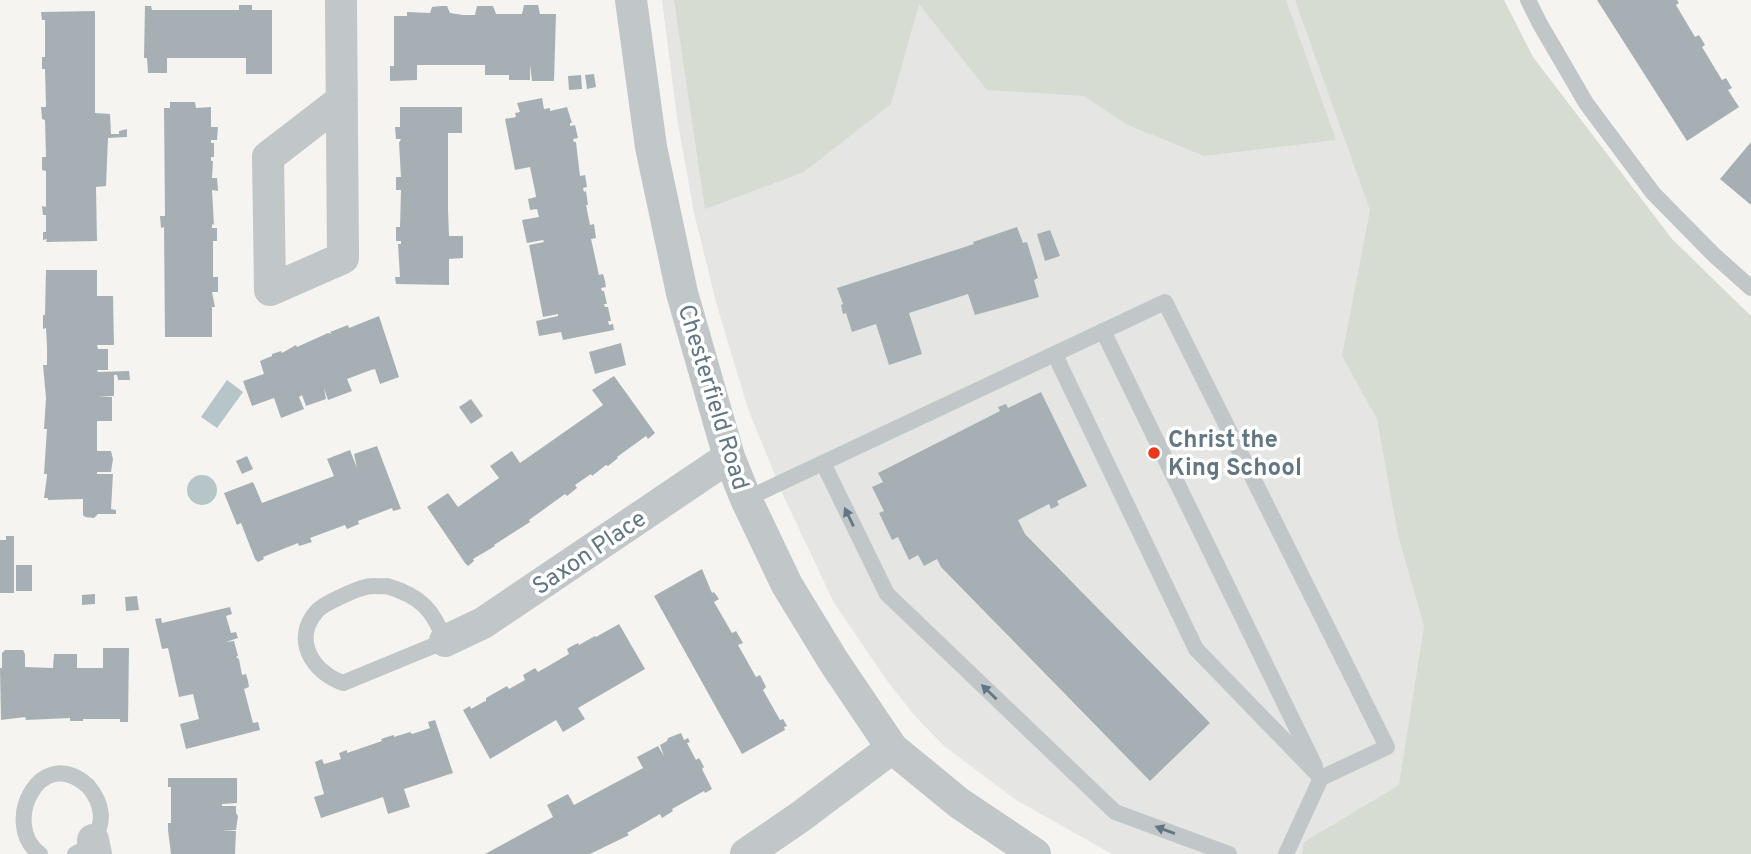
<svg xmlns="http://www.w3.org/2000/svg" width="1751" height="854" font-family="Overpass,sans-serif">
<rect width="100%" height="100%" fill="#f5f4f0"/>
<polygon fill="#e5e6e4" points="662,0 1295,0 1356,158 1639,854 1112,854 1016,800 944,746 915,716 888,682 834,603 784,497 748,409 717,306 694,213 677,118"/>
<g fill="#d6dcd1">
<polygon points="674,0 1286,0 1336,140 1204,156 1126,124 1084,96 987,90 919,4 891,104 804,172 705,209"/>
<polygon points="1295,0 1504,0 1533,57 1672,239 1751,316 1751,854 1302,854 1304,842 1399,785 1424,626 1398,535 1377,419 1342,356 1370,210"/>
</g>
<g fill="#b6c5c8">
<polygon points="227,380 243,392 217,428 201,417"/>
<circle cx="202" cy="490" r="15"/>
</g>
<g fill="#a6b0b4">
<polygon points="1597,0 1677,0 1679,3 1676,5 1695,37 1699,35 1705,45 1702,47 1722,80 1726,78 1732,88 1728,90 1739,107 1687,141"/>
<polygon points="239,5 252,5 252,10 272,10 272,74 246,74 246,58 167,58 167,73 148,73 147,58 144,58 145,6 151,6 152,10 239,10"/>
<polygon points="524,5 538,5 540,14 556,14 554,81 532,81 530,65 530,80 509,80 509,75 485,75 485,65 417,65 417,80 390,81 390,66 394,66 394,16 407,16 407,12 430,13 432,7 441,6 447,6 450,13 463,15 475,15 477,6 493,6 496,14 522,14"/>
<polygon points="95,11 95,113 110,114 111,134 119,134 119,131 127,129 127,137 108,138 106,186 96,187 97,241 46,242 47,239 43,240 43,232 46,232 46,215 43,215 42,206 46,207 46,171 42,170 42,157 46,157 45,120 42,119 41,107 46,107 45,69 42,69 42,57 45,57 45,20 42,20 41,12"/>
<polygon points="594,74 596,87 587,89 585,75"/>
<polygon points="581,75 582,89 569,90 568,76"/>
<polygon points="542,98 544,109 550,108 550,111 567,107 572,123 570,123 570,126 575,125 578,138 573,139 574,142 576,142 580,176 585,175 587,187 583,188 584,192 586,191 588,205 586,205 590,225 594,224 596,238 591,239 599,275 603,274 605,281 606,287 601,288 602,291 604,291 607,304 604,304 605,307 608,307 611,321 608,321 609,325 613,324 614,330 563,340 561,332 539,336 536,321 558,316 558,314 543,317 529,245 544,242 543,240 527,243 522,220 539,217 537,209 530,210 528,199 536,197 535,191 530,167 515,170 505,119 516,117 515,113 520,112 517,103"/>
<polygon points="170,102 195,102 196,108 211,107 211,127 218,127 217,140 211,140 211,143 214,143 214,157 211,157 211,161 213,161 212,178 217,178 218,191 212,190 214,225 212,224 212,228 217,228 217,241 213,241 213,277 218,277 218,292 212,292 215,307 212,307 212,337 165,337 164,227 161,228 160,216 165,216 164,108 170,108"/>
<polygon points="400,107 462,107 462,133 448,133 448,209 449,236 463,236 463,258 449,259 449,285 396,284 395,277 400,277 398,244 401,244 401,241 396,241 396,227 400,227 401,190 396,190 396,177 401,177 399,143 401,139 396,139 395,127 400,127"/>
<polygon points="1751,142 1751,205 1720,179"/>
<polygon points="1017,227 1023,243 1027,242 1038,278 1034,280 1039,297 975,315 968,294 909,313 922,354 889,365 876,324 852,332 846,313 843,314 841,305 843,304 837,288 974,244 973,242"/>
<polygon points="1050,230 1060,256 1045,261 1037,234"/>
<polygon points="46,270 97,270 97,296 113,296 114,345 97,345 98,349 108,349 108,370 97,370 98,372 129,371 130,380 118,380 117,375 114,375 114,396 98,396 112,397 112,421 97,421 97,451 111,451 113,459 111,472 97,472 97,474 113,474 111,509 116,510 116,514 98,514 94,518 85,517 83,515 83,499 48,500 48,498 44,498 47,476 47,474 44,474 47,429 44,429 46,398 43,365 47,365 47,347 46,328 43,329 43,315 45,315"/>
<polygon points="379,316 399,377 380,384 375,369 371,370 347,379 352,391 328,400 324,388 326,399 306,406 302,395 299,397 304,409 281,418 274,398 252,406 243,381 264,374 260,361 272,356 272,354 281,351 282,353 296,345 297,347 328,333 331,334 330,332 348,325 349,328"/>
<polygon points="621,343 626,365 595,374 589,352"/>
<polygon points="614,376 655,433 648,439 646,436 617,457 618,458 608,466 606,465 592,476 591,474 575,485 577,488 567,496 565,494 529,520 530,522 494,545 495,546 473,559 474,561 468,566 465,563 427,507 448,493 458,507 499,478 490,466 512,451 520,463 603,405 592,390"/>
<polygon points="1041,392 1087,486 1057,501 1059,505 1051,509 1049,504 1018,520 1025,534 1210,723 1150,781 941,567 937,559 924,566 918,555 909,560 898,537 892,540 879,513 884,511 872,487 883,482 878,473 1000,411 998,407 1006,404 1008,408"/>
<polygon points="471,399 483,416 471,424 459,407"/>
<polygon points="377,446 401,509 393,511 392,508 358,521 359,524 347,529 345,525 310,538 312,542 299,546 298,543 263,557 264,559 258,562 255,559 241,523 237,525 224,493 253,482 262,503 334,476 327,459 350,450 357,468 354,454"/>
<polygon points="247,456 253,469 242,474 236,461"/>
<polygon points="6,536 14,536 14,593 0,593 0,540 6,540"/>
<rect x="16" y="565" width="16" height="26"/>
<polygon points="702,569 712,593 714,592 719,599 714,602 732,633 736,631 743,643 738,645 756,677 760,675 766,687 763,690 780,720 783,719 787,726 784,727 785,730 742,754 654,596"/>
<polygon points="95,594 95,604 82,605 82,595"/>
<polygon points="137,596 139,610 126,611 125,597"/>
<polygon points="230,607 232,614 226,616 231,633 236,632 238,638 226,642 234,641 238,656 236,657 239,659 242,675 246,674 248,681 249,687 244,689 253,723 258,722 260,730 186,749 180,724 199,719 193,694 179,697 168,648 162,649 155,619 161,618 162,623"/>
<polygon points="619,624 645,669 578,708 585,719 563,732 556,720 490,759 463,710 470,706 471,709 485,701 486,702 486,698 507,686 509,689 525,680 523,675 535,668 538,672 569,654 567,649 572,646 578,643 579,645 595,636 596,637"/>
<polygon points="103,648 129,648 128,722 120,722 120,719 83,719 83,721 70,721 70,718 26,720 25,717 1,720 0,668 2,668 2,653 5,650 23,650 25,654 25,667 53,668 54,654 77,654 77,668 103,668"/>
<polygon points="435,720 453,773 404,789 410,807 388,814 383,797 321,818 314,797 324,794 315,762 322,759 324,764 341,759 339,753 347,750 347,753 382,741 381,739 387,737 394,735 394,737 410,732 412,734 430,728 428,722"/>
<polygon points="681,733 684,740 688,738 690,742 687,743 696,760 699,758 704,767 702,769 712,789 705,793 704,791 672,809 673,811 662,818 660,814 627,833 629,835 590,854 485,854 553,817 547,805 568,794 574,805 598,792 643,768 637,757 658,746 664,756 660,745 667,741 668,738"/>
<polygon points="168,778 237,778 237,803 222,804 222,806 236,806 236,813 238,816 236,830 222,831 236,831 235,854 171,854 168,830 168,823 171,823 171,787 168,787"/>
</g>
<g fill="none" stroke-linecap="round" stroke-linejoin="round">
<g stroke="#c1c6c8" stroke-width="16">
<polyline points="1528,0 1540,24 1586,103 1653,193 1714,255 1751,288"/>
<polyline points="1103,331 1315,766"/>
<polyline points="1055,355 1196,649 1321,778"/>
<polyline points="823,463 887,594 1115,812 1229,854"/>
<polyline points="746,499 1165,302 1387,747 1321,778 1286,854"/>
<path d="M 387,586 C 420,596 433,609 445,641 L 343,683 C 312,672 292,639 317,611 C 323,604 356,589 366,587 C 372,585 381,587 387,586 Z"/>
<path d="M 40,854 C 0,825 40,742 88,786 C 95,794 100,805 101,815 C 101,833 90,847 75,854"/>
</g>
<g stroke="#c1c6c8" stroke-width="32">
<polyline points="341,0 343,258 270,290 268,157 342,100"/>
<polyline points="631,0 651,147 682,293 729,457 746,499 787,585 834,662 892,748 959,803 1035,854"/>
<polyline points="445,641 483,623 729,457"/>
<polyline points="93,840 96,854"/>
<polyline points="746,854 800,817 892,748"/>
</g>
</g>
<defs><path id="oneway-solid" d="M-6-.8H1V-3.2L6.5 0L1 3.2V.8H-6Z" transform="scale(1.75)"/></defs>
<g fill="#627783">
<use href="#oneway-solid" transform="translate(849 517) rotate(-116)"/>
<use href="#oneway-solid" transform="translate(989 692) rotate(-136)"/>
<use href="#oneway-solid" transform="translate(1165 830) rotate(-160)"/>
</g>
<circle fill="#eb371a" stroke="#fff" stroke-width="2.5" cx="1154" cy="453" r="7"/>
<g text-anchor="middle" stroke-width="7" stroke-linejoin="round" paint-order="stroke">
<g font-size="24" fill="#627783" stroke="#fff">
<text transform="translate(714 397) rotate(73)" y="8">Chesterfield Road</text>
<text transform="translate(589 552) rotate(-34)" y="8">Saxon Place</text>
</g>
<g font-size="24" font-weight="bold" fill="#627783" stroke="#fff" text-anchor="start">
<text x="1168" y="447">Christ the<tspan x="1168" dy="28">King School</tspan></text>
</g>
</g>
</svg>
